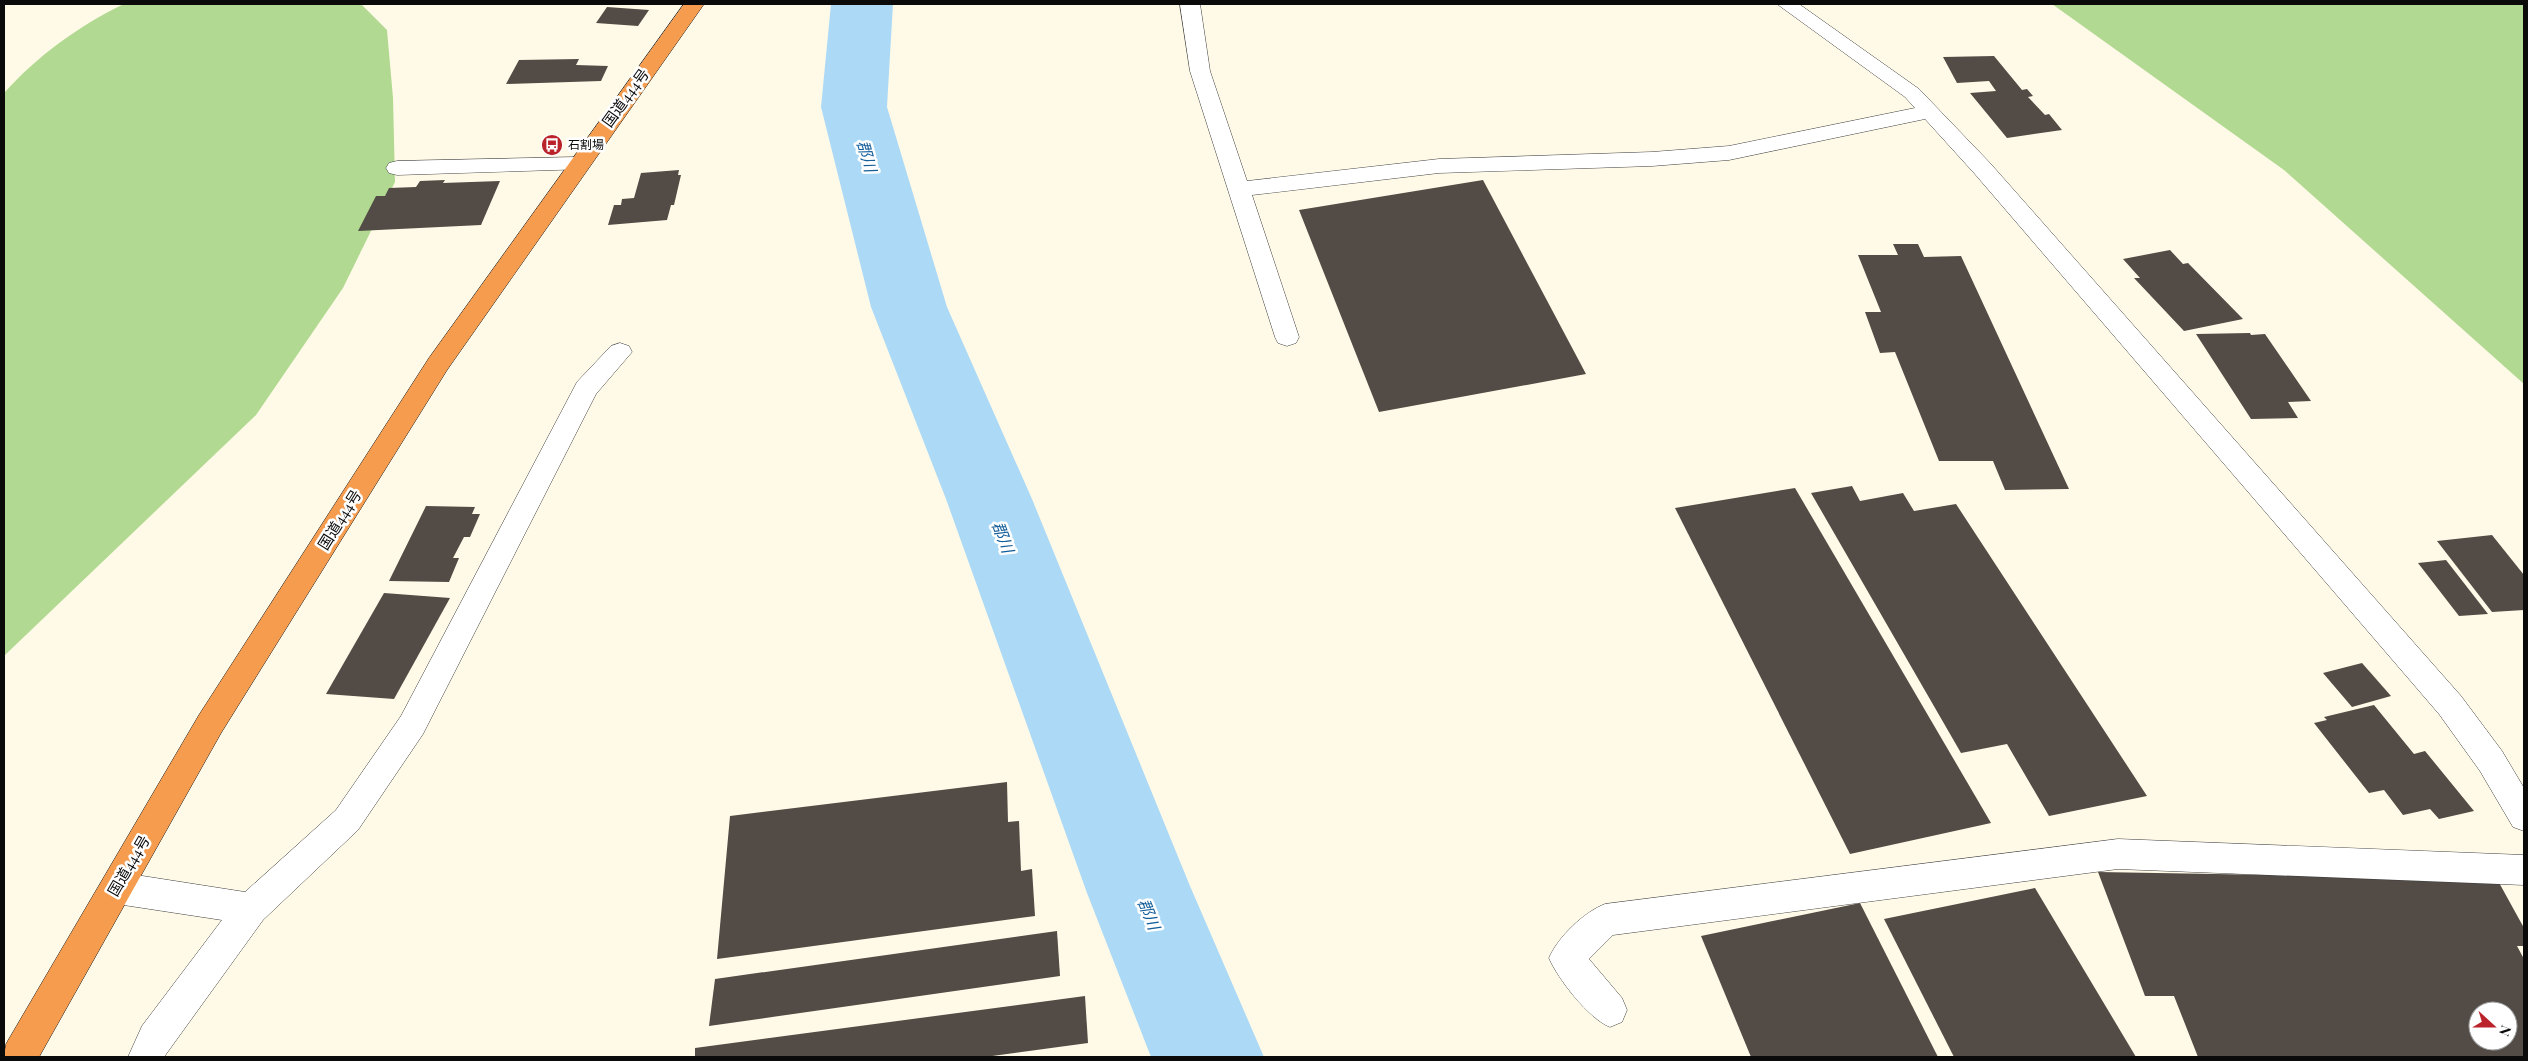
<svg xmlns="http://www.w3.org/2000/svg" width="2528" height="1061" font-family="'Playfair Display','Noto Sans JP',serif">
<rect width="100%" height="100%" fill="#fffae7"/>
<g fill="#b1d991">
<path d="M 124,4 L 361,4 L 387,30 L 393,98 L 395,182 L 343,288 L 256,415 L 4,656 L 4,93 C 37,56 80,25 124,4 Z"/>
<polygon points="2052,4 2524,4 2524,384 2284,170"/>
</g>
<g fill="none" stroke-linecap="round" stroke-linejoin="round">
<polygon fill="#acdaf6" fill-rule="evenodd" points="831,4 893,4 887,107 947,307 1032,499 1190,886 1264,1057 1151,1057 1087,893 946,499 871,307 821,107"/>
</g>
<g fill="#524b46" fill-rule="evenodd">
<polygon points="607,7 649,10 638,26 596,23"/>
<polygon points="1994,56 2022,90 2027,89 2033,96 2028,97 2045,115 2049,114 2062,130 2007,138 1970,93 1996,91 1989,81 1957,83 1943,57"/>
<polygon points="579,59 576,65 608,66 601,81 506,84 519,60"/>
<polygon points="679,170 678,175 681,175 674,205 671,205 667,220 608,225 614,205 621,205 622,199 634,198 641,173"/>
<polygon points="445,180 443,183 500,181 481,225 358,231 376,196 385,196 389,188 416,187 420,181"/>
<polygon points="1483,180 1586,374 1379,412 1299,210"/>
<polygon points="1893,244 1918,244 1924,257 1961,256 2069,489 2005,490 1993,461 1939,461 1895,352 1880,353 1865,312 1881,312 1858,255 1898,255"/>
<polygon points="2170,250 2183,264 2188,263 2243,319 2184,331 2134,278 2140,278 2123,259"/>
<polygon points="2250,333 2251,335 2265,334 2311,401 2288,402 2298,418 2251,419 2196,334"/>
<polygon points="1852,486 1860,501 1903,493 1914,511 1956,504 2147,796 2049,816 2007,744 1961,753 1811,493"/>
<polygon points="1795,488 1991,823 1850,854 1675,508"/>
<polygon points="426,506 475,507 472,514 480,514 470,537 464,537 453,558 459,558 449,582 389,581"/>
<polygon points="2492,535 2524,575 2524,610 2492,612 2437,541"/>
<polygon points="2446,560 2488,614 2459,616 2418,563"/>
<polygon points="384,593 450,598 394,699 326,694"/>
<polygon points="2362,663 2391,696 2352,707 2323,673"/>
<polygon points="2374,705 2414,754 2425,751 2474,811 2439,819 2430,809 2403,815 2384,790 2369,793 2314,723 2327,720 2324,717"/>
<polygon points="1007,782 1008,822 1019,821 1021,871 1032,869 1035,916 717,959 730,816"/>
<path d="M 2098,872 L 2497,879 L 2524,928 L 2524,946 L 2517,946 L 2524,959 L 2524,1057 L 2198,1057 L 2174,996 L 2145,996 ZM 2478,1011 L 2508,1011 L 2508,1041 L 2478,1041 Z"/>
<polygon points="2035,888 2136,1057 1954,1057 1884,919"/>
<polygon points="1860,903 1938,1057 1751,1057 1701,936"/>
<polygon points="1057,931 1060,976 709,1026 715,979"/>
<polygon points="1085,996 1088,1043 985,1057 695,1057 695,1048"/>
</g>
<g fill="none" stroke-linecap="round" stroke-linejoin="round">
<g stroke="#3d3d3d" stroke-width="1">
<g id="minor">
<polygon points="1180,4 1200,4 1210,71 1247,181 1439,159 1652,152 1729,146 1915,108 1905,97 1777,4 1799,4 1919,89 1990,163 2461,696 2502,751 2524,788 2524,831 2513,827 2480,771 2439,714 1974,173 1925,119 1729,160 1652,166 1439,173 1252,195 1299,337 1296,343 1287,346 1278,343 1275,337 1190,71"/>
<polygon points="578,157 586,159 589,164 586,169 397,175 389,173 386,168 389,163 397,161"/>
<polygon points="620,343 629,346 632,352 596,394 423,734 358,830 263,920 164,1057 128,1057 142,1026 222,920 117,904 105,899 101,888 105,877 117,872 245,892 336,810 401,716 577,382 611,346"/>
<path d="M 2118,839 L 2524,855 L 2524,885 L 2118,869 L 1613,935 L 1589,959 L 1622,998 L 1627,1010 L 1622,1022 L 1610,1027 C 1589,1019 1558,979 1549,958 C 1558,937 1584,912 1605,904 Z"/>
</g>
</g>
<g stroke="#1b1b1b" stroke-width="1">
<polygon id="highway" points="684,4 704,4 447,370 221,733 39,1057 4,1057 6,1044 199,715 429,358"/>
</g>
<use href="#minor" fill="#fff" fill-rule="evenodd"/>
<use href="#highway" fill="#f59c4f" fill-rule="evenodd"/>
</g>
<defs>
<g id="bus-disc" transform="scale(1.125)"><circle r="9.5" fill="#b92329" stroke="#fff"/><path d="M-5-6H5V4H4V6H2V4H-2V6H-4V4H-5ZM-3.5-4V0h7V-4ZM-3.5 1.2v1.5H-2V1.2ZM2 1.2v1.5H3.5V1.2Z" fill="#fff"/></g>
</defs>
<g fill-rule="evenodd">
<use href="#bus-disc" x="552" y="145"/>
</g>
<g text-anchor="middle" stroke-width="5" stroke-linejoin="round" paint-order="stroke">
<g font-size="12" fill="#0a0a0a" stroke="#fff" text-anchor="start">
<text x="568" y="149">石割場</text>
</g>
<g font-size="15" fill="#0a0a0a" stroke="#fff">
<text transform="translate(626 98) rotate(-54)" y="5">国道444号</text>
<text transform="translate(340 520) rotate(-58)" y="5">国道444号</text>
<text transform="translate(129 866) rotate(-60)" y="5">国道444号</text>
</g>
<g font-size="16" font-style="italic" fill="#155f9a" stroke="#fff">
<text transform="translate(867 156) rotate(74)" y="6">郡川</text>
<text transform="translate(1003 537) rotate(69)" y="6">郡川</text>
<text transform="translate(1149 914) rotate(68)" y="6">郡川</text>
</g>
</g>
<rect width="2528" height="1061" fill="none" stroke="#0a0a0a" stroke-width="10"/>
<g transform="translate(2493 1026) rotate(111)"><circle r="24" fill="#ffffff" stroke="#9d9d9d"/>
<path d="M0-4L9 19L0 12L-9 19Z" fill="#b92329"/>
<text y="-8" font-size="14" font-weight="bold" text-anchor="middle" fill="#0a0a0a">N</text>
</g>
</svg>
